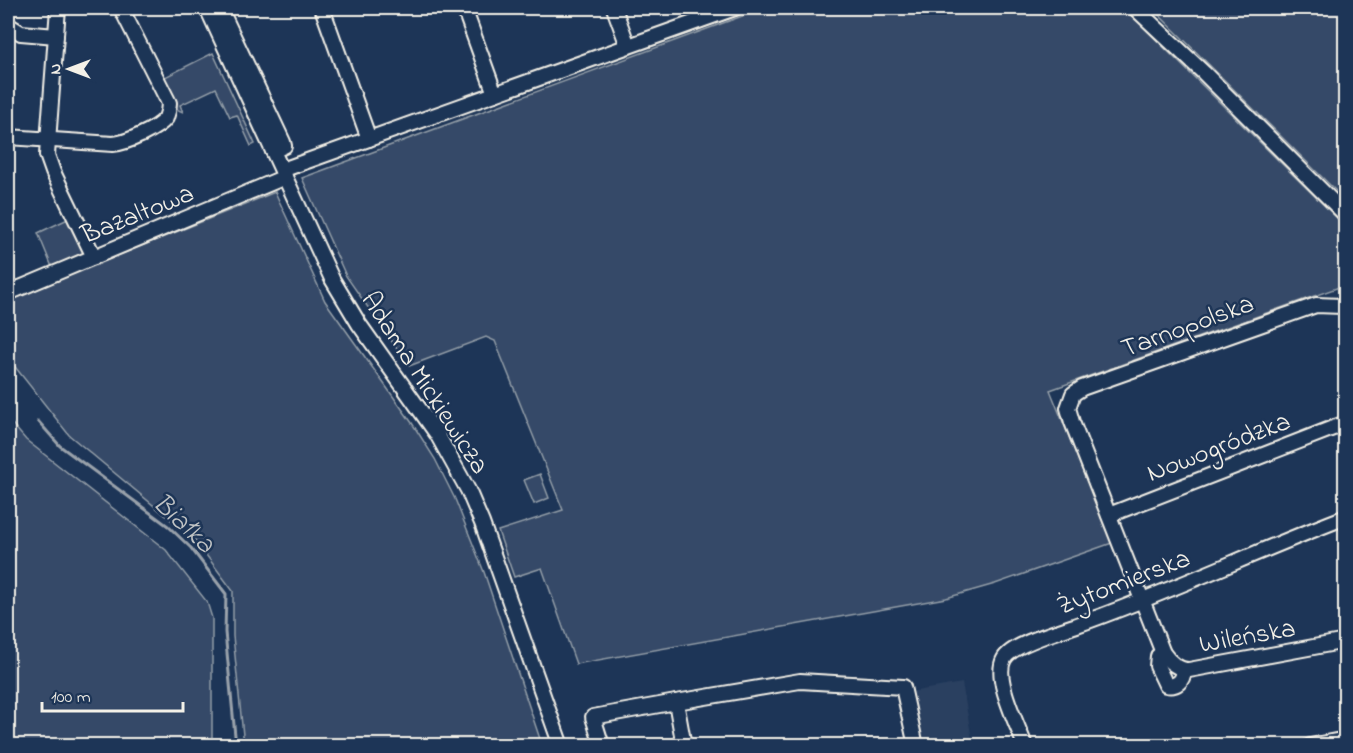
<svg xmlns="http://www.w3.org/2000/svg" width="1353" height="753" font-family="'Indie Flower',sans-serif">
<rect width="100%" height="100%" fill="#1d3557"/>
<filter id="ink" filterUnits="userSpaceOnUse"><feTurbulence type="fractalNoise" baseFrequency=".0167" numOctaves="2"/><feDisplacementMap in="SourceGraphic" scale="12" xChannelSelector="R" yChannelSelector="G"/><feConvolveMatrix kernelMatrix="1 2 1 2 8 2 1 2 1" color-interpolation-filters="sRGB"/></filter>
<g filter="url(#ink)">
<polygon fill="#2a4060" points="962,683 973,745 909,745 899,694"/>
<g fill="#354a67" stroke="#949ea8" stroke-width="1.5">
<polygon points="764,8 1124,8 1345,226 1345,285 1050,390 1112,543 995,584 946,598 576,664 542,568 514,577 498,531 563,510 495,341 486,337 409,366 346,276 302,178"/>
<polygon points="1152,8 1345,8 1345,200"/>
<path d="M 213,53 L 255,144 L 251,146 L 237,115 L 230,117 L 216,88 L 180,105 L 183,112 C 170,109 166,90 161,79 Z"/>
<polygon points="275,192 325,301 412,423 435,459 455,499 484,572 542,745 244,745 233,636 233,591 195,540 69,435 8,358 8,300"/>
<polygon points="70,218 85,252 81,255 52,267 38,233"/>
<polygon points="8,419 26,440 166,550 207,602 212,618 212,745 8,745"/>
<polygon points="540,474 549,498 534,504 524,480"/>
</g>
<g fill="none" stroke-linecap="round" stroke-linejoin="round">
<polyline stroke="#9aa2ab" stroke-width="3" points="38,421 60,446 168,526 191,548 226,594 225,632 236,746"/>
<g stroke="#f4f1e8" stroke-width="18">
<g id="minor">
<polyline points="58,8 47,155 53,172 94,257"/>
<polyline points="207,8 332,279 359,324 437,434 468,490 482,523 561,746"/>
<polyline points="220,8 283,142 284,146 273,151"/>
<polyline points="322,8 369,139"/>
<polyline points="464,8 495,94"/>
<polyline points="614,8 628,46"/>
<polyline points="1135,8 1204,73 1346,215"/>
<polyline points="8,25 21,33 56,36"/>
<path d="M 8,137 L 113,144 C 126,143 158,129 166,118 C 168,113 169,109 169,103 L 121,8"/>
<polyline points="282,170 735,8"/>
<polyline points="8,293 285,177"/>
<path d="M 1346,299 L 1342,306 L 1316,305 L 1082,388 L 1073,394 L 1068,408 L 1072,422 L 1163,653 C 1169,662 1179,670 1189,670 L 1346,641"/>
<polyline points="1109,515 1346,423"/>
<path d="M 1163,653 L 1158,656 L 1157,666 L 1166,685 C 1177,687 1183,681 1184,670"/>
<polyline points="676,702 800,681 903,687 916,746"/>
<polyline points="602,746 593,717 676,702 684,746"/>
<path d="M 1025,746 C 1018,725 993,678 1004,659 C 1012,644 1057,632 1074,626 C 1166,594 1254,552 1346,517"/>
<polyline points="1310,746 1346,739"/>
</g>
</g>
<use href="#minor" stroke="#1d3557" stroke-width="14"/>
</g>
</g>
<g text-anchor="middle" stroke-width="5" stroke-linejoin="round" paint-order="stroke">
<g font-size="27" fill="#f4f1e8" stroke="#1d3557">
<text transform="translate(137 213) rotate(-22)" y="9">Bazaltowa</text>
<text transform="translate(1187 325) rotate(-20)" y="9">Tarnopolska</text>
<text transform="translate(426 382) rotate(57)" y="9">Adama Mickiewicza</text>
<text transform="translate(1218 446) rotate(-21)" y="9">Nowogródzka</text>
<text transform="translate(1123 581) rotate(-21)" y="9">Żytomierska</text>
<text transform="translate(1247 635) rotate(-10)" y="9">Wileńska</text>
</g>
<g font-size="28" font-style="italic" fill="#c0c3c4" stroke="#1d3557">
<text transform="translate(185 522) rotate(43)" y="10">Białka</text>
</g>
</g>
<rect width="1353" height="753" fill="none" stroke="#1d3557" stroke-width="30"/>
<rect x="15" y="15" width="1323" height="723" fill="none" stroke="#f4f1e8" stroke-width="2" filter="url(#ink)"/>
<g transform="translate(69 69) rotate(270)" stroke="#1d3557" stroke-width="4.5" paint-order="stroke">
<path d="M0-4.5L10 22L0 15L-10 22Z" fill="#f4f1e8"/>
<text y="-9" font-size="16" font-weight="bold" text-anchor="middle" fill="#f4f1e8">N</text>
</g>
<path d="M42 702v9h141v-9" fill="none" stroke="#f4f1e8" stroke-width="3"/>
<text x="51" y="702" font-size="18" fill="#f4f1e8" stroke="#1d3557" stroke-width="4.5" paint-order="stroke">100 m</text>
</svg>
